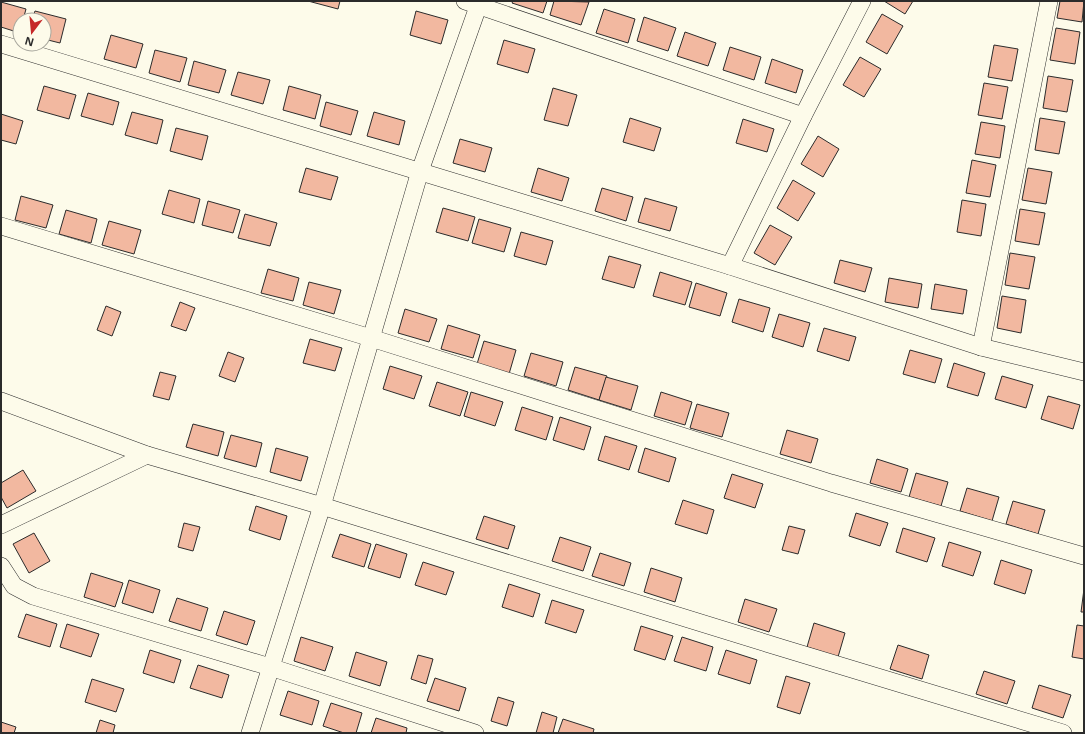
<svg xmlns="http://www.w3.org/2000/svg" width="1085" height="734" font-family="'Noto Sans',sans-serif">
<rect width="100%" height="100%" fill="#fdfbea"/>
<g fill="#f2b8a0" stroke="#2b2b2b">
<polygon points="308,1 340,1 338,9"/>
<polygon points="513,1 547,1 543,13 512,3"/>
<polygon points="554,1 589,2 581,25 550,15"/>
<polygon points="884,1 913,1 905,14"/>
<polygon points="1060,1 1084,1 1082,22 1057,18"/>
<polygon points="1,2 26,9 23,20 20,20 20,33 1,27"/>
<polygon points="604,9 635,19 628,43 596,33"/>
<polygon points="35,11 66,19 60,43 44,39 44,20 32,20"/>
<polygon points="416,11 448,20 441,44 410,35"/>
<polygon points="882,14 903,26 887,54 866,42"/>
<polygon points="644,17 676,28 668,51 637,41"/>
<polygon points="1056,28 1080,32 1075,64 1050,60"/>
<polygon points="685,32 716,43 708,66 677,56"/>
<polygon points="111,35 143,44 136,68 104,59"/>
<polygon points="504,40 535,49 528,73 497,64"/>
<polygon points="994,45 1018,49 1012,81 988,77"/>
<polygon points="730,47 761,57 754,80 723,70"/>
<polygon points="155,50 187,58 180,82 149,73"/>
<polygon points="860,57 881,69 864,97 843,85"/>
<polygon points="772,59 803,70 796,93 765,83"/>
<polygon points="194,61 226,70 219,93 188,85"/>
<polygon points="238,72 270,80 263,104 231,95"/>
<polygon points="1048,76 1073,80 1067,112 1043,108"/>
<polygon points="984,83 1008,87 1002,119 978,115"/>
<polygon points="44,86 76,95 69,119 37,110"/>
<polygon points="289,86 321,95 315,119 283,110"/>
<polygon points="553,88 577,95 568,126 544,120"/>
<polygon points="88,93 119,102 113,125 81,116"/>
<polygon points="326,102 358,111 351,135 320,126"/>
<polygon points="132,112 163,120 157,144 125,135"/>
<polygon points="374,112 405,121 399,145 367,136"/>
<polygon points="1,114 23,121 16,144 1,140"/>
<polygon points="630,118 661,128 654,151 623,142"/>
<polygon points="1040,118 1065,122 1059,154 1035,150"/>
<polygon points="743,119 774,129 767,152 736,143"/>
<polygon points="981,122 1005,126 1000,158 975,154"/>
<polygon points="176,128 208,136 202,160 170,151"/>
<polygon points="818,136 839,149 823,177 801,164"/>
<polygon points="460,139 492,148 485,172 453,163"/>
<polygon points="972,160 996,165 990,197 966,193"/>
<polygon points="306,168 338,177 331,200 299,192"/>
<polygon points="538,168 569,178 562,201 531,192"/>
<polygon points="1028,168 1052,172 1046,204 1022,200"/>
<polygon points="793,180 815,193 798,221 777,208"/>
<polygon points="602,188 633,197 626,221 595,211"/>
<polygon points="169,190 200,199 194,223 162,214"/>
<polygon points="21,196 53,205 46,228 15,220"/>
<polygon points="645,198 677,207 670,231 638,222"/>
<polygon points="962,200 986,204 981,236 957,232"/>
<polygon points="208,201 240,210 233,233 202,225"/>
<polygon points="443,208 475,217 468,241 436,232"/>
<polygon points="1020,209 1045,213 1039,245 1015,241"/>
<polygon points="66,210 97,219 91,243 59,234"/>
<polygon points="245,214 277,223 270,246 238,238"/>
<polygon points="479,219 511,228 504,252 472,243"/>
<polygon points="109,221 141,230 134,254 102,245"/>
<polygon points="770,225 792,237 775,265 754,253"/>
<polygon points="521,232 553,241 546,265 514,256"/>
<polygon points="1010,253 1035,257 1029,289 1005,285"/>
<polygon points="609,256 641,265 634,288 602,279"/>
<polygon points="840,260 872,268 865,292 834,283"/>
<polygon points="268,269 299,278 293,301 261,293"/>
<polygon points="660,272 692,282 685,305 653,296"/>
<polygon points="889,278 922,284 918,308 885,302"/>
<polygon points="309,282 341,290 334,314 303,305"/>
<polygon points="696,283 727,293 720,316 689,307"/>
<polygon points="935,284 967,290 963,314 931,309"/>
<polygon points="1002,296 1026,300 1021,333 997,328"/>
<polygon points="739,299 770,308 763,332 732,322"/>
<polygon points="180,302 195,308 186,331 171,326"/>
<polygon points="106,306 121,312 112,336 97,330"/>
<polygon points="405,309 437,319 429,342 398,333"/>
<polygon points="779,314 810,323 803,347 772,337"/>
<polygon points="448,325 480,335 473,358 441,349"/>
<polygon points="824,328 856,337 849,361 817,351"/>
<polygon points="310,339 342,348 335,371 303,363"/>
<polygon points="484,341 516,350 509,374 477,364"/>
<polygon points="910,350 942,359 935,383 903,374"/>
<polygon points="228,352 244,358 235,382 219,376"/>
<polygon points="531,353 563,362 556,386 524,376"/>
<polygon points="954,363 985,373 978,396 947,387"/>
<polygon points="390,366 422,376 414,399 383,389"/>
<polygon points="575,367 607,376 599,400 568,390"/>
<polygon points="160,372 176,376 169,400 153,396"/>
<polygon points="1002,376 1033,385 1026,408 995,399"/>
<polygon points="606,377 638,386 631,410 599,400"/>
<polygon points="437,382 468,392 460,416 429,406"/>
<polygon points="471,392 503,402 495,426 464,416"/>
<polygon points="661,392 692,402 685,425 654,416"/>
<polygon points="1048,396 1080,405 1073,429 1041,419"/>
<polygon points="697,404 729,413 722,437 690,428"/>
<polygon points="522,407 553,417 546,440 515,430"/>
<polygon points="560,417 591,427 584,450 553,440"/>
<polygon points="193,424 224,432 218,456 186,447"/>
<polygon points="787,430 818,439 811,463 780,454"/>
<polygon points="231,435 262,443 256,467 224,458"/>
<polygon points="605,436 637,446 629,470 598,460"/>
<polygon points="276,448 308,457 301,481 270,472"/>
<polygon points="645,448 676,458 669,482 638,472"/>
<polygon points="877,459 908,469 901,492 870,483"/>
<polygon points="23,470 36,491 7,508 1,497 1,483"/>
<polygon points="916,473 948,482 941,506 909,497"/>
<polygon points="732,474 763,484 755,508 724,498"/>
<polygon points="967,488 999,497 992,521 960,511"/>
<polygon points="683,500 714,510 707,534 675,524"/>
<polygon points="1013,501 1045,510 1038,534 1006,524"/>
<polygon points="256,506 287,516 280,540 249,530"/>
<polygon points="856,513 888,523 880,546 849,536"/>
<polygon points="484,516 515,526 508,549 476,539"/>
<polygon points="184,523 200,527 193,551 178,547"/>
<polygon points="789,526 805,530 798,554 782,550"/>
<polygon points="903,528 935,538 927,562 896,552"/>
<polygon points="34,533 50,561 29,573 13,544"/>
<polygon points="340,534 371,544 364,567 332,557"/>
<polygon points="560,537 591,547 583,571 552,561"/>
<polygon points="949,542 981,552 973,576 942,566"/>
<polygon points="376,544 407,554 400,578 368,568"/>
<polygon points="600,553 631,563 624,586 592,576"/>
<polygon points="1001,560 1032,570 1025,594 994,584"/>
<polygon points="423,562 454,572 446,595 415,585"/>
<polygon points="651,568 682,578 675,602 644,592"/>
<polygon points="91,573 123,583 115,607 84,597"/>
<polygon points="129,580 160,590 153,613 122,603"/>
<polygon points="509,584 540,594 533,617 502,607"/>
<polygon points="1084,589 1084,612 1081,612"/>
<polygon points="177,598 208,608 201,631 169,621"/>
<polygon points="745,599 777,609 769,632 738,622"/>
<polygon points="552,600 584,610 576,633 545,623"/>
<polygon points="224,611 255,621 247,645 216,635"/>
<polygon points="26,614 57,624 50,647 18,637"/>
<polygon points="814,623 845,633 838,657 807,647"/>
<polygon points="67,624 99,634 91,657 60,647"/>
<polygon points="1077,625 1084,626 1084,659 1072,657"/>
<polygon points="641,626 673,636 665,660 634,650"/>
<polygon points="301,637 333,647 325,671 294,661"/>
<polygon points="682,637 713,647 706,671 674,661"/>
<polygon points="898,645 929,655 922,679 890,669"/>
<polygon points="150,650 181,660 174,683 143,673"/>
<polygon points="726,650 757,660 750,684 718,674"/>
<polygon points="356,652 387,662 380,686 349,676"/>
<polygon points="418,655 433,659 426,684 411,679"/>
<polygon points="198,665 229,675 222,698 190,688"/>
<polygon points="984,671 1015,681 1007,704 976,694"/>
<polygon points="786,676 810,683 800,714 777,707"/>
<polygon points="435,678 466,688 459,711 427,701"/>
<polygon points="92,679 124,689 116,712 85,702"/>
<polygon points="1039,685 1071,695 1063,718 1032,708"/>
<polygon points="288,691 319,701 312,725 280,715"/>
<polygon points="498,697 514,702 507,726 491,721"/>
<polygon points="331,703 362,713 356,733 344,733 323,726"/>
<polygon points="542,712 557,717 553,733 536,733"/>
<polygon points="376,718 407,728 406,733 371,733"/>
<polygon points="563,719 594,729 593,733 558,733"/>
<polygon points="100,720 115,725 113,733 96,733"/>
<polygon points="1,722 16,727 14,733 1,733"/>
</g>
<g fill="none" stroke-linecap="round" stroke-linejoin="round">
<g stroke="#2b2b2b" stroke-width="18">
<g id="minor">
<polyline points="465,1 803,116"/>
<polyline points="1,44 730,266 981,347 1084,372"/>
<polyline points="1,226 371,338 831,483 1084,556"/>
<polyline points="730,266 803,116 862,1"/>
<polyline points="981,347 1049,1"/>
<polyline points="1,401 147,455 322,506 782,648 1063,733"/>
<polyline points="1,525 147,455"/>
<polyline points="1,566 14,586 33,596 270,667 475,733"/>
<polyline points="250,733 322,506 420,171 480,1"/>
</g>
</g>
<use href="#minor" stroke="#fdfbea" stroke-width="17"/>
</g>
<rect width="1085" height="734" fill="none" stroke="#2b2b2b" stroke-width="4"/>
<g transform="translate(32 32) rotate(196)"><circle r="19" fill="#fdfbea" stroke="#a9a89e"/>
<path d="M0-3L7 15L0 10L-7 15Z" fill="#c62828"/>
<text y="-6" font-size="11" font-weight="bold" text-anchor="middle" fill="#2b2b2b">N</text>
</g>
</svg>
